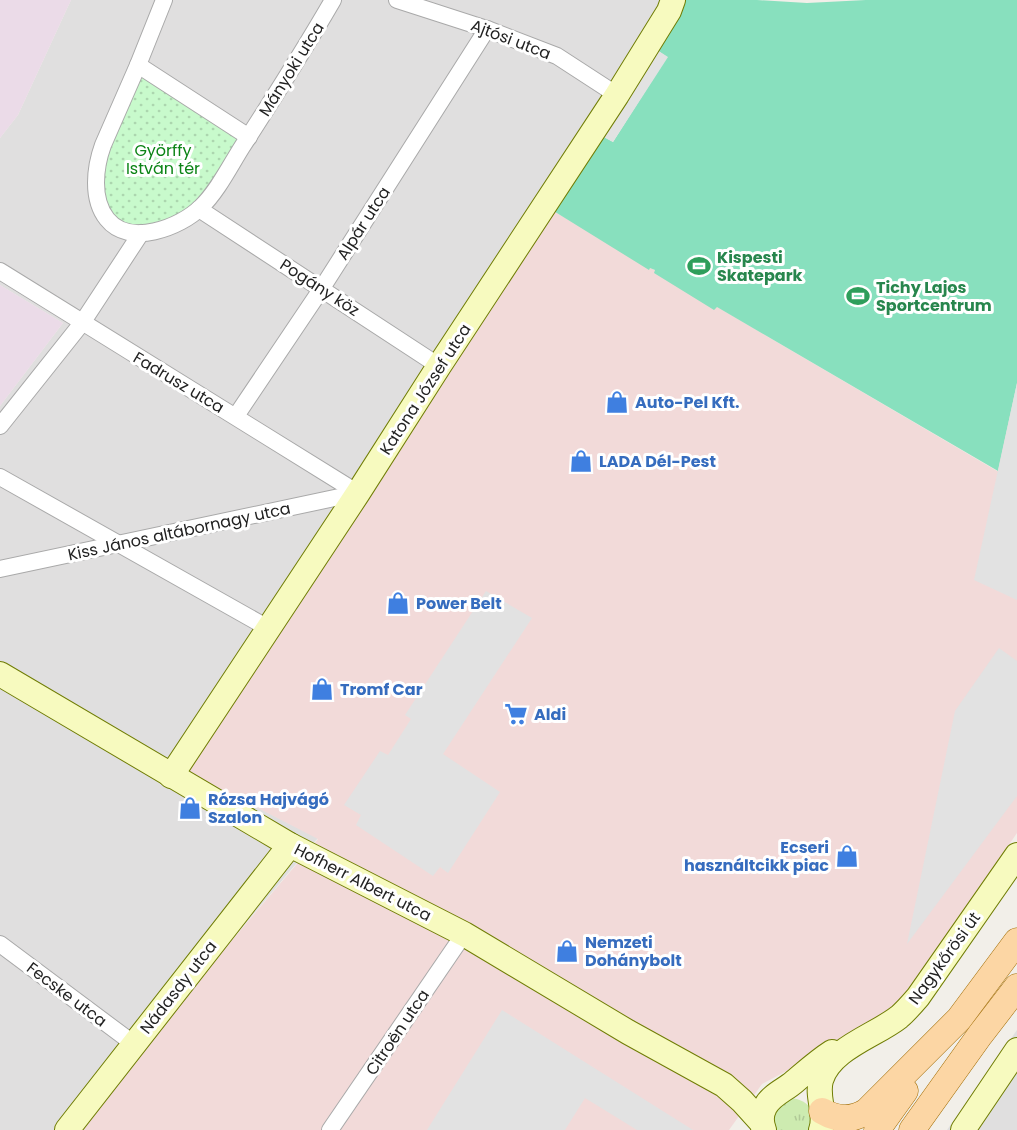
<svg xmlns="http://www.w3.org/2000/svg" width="1017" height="1130" font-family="Poppins,sans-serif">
<defs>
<pattern id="grass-tufts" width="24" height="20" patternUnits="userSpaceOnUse" patternTransform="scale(1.5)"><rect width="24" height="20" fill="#cdebb0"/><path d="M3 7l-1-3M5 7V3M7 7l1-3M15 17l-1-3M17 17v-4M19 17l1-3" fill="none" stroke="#b0c997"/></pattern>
<pattern id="park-dots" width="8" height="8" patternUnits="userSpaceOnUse" patternTransform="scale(1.5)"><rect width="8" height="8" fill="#c8facc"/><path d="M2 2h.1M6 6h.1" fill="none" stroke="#acd6af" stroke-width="1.8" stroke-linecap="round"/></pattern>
</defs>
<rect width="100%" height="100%" fill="#f2efe9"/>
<g fill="#e0dfdf">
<polygon points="71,0 684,0 189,773 318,838 96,1100 76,1130 0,1130 0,406 63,323 0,285 0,138 18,115"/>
<polygon points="1017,1030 1017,1130 947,1130"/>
</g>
<polygon fill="#f2dad9" points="552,210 997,471 1017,383 1017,833 900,1004 865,1029 762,1084 729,1130 76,1130 96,1100 318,839 188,772"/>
<g fill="#ebdbe8">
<polygon points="0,0 71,0 18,115 0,138"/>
<polygon points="0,285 63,323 0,406"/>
</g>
<path fill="url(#grass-tufts)" d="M 791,1098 C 799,1099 804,1101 810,1107 L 813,1130 L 772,1130 L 773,1110 Z"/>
<polygon fill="url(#park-dots)" points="138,65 249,137 221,181 173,225 114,226 96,178"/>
<polygon fill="#88e0be" points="684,0 757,0 807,3 866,0 1017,0 1017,383 998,471 717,307 714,310 654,273 655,270 650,268 649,270 552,210 602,136 613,142 667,57 657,50"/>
<g fill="#e2e2e2">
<polygon points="657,50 668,57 613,142 602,136"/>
<polygon points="1017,383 1017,600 974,580"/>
<polygon points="486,591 532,618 443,754 500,792 448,873 440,867 433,876 356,825 361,815 344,805 380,751 388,755 411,719 405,715"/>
<polygon points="999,648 1017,661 1017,796 907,944 955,711"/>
<polygon points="502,1010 693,1130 694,1130 637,1130 585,1098 565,1130 427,1130"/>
</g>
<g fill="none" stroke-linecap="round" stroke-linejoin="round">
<g stroke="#a9a9a9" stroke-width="18">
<g id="street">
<path d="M 164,0 L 138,65 L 103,145 C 95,167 91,199 107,219 C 129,247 180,228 201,207 C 217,192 230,166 242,147 C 273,99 304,50 333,0"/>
<polyline points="397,0 487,29 557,56 617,95"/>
<polyline points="138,65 249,137"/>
<polyline points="199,209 439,366"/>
<polyline points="0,271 358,493"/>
<polyline points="236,416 322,288 487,29"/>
<polyline points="0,426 82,323 141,233"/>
<polyline points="0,477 268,628"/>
<polyline points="0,569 358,493"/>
<polyline points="0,944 134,1044"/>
<polyline points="330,1130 464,934"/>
</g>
</g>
<g stroke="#707d05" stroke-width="26">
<g id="secondary">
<polyline points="0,674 290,845 464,934 628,1032 724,1085 742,1101 761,1122"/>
<polyline points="171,776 358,493 439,366 617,95 669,11 673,0"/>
<polyline points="67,1130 290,845"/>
<path d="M 764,1130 C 761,1122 761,1114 765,1107 C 771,1095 785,1090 794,1082 C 807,1071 818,1061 832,1052"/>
<path d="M 821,1130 C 827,1114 816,1097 821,1080 C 831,1048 875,1036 899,1017 C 906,1011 912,1004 918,997 L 1017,855"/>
<polyline points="963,1130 1017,1050"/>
</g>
</g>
<g stroke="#a06b00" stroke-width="27">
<g id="primary">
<path d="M 822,1111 C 837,1120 852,1121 867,1111 L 959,1019 L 1017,941"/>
<polyline points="877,1130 905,1091"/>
<polyline points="912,1130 980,1035 1017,987"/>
</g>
</g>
<use href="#street" stroke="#fff" stroke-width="16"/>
<use href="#secondary" stroke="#f7fabf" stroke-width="24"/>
<use href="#primary" stroke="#fcd6a4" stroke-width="26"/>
</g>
<defs>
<g id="stadium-bare" transform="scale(1.8)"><path d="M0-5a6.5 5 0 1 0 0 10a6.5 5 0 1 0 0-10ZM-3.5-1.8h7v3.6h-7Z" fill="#2e9e5b" stroke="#fff" stroke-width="2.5" paint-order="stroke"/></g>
<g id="shop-bare" transform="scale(1.8)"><path d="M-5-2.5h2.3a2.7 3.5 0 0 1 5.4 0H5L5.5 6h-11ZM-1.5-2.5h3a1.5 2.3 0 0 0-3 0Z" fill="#3f7fe0" stroke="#fff" stroke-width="2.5" paint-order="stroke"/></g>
<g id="supermarket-bare" transform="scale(1.8)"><path d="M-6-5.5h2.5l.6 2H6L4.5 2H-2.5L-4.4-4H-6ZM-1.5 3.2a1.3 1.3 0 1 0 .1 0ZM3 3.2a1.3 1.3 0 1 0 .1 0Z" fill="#3f7fe0" stroke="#fff" stroke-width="2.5" paint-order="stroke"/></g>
</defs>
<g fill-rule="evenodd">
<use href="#stadium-bare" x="699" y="266"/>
<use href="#stadium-bare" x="858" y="296"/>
<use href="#shop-bare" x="617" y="402"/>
<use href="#shop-bare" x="581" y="461"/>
<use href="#shop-bare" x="398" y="603"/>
<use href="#shop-bare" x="322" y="689"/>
<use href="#supermarket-bare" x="516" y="714"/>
<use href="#shop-bare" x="190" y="808"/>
<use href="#shop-bare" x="847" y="856"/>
<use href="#shop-bare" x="567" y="951"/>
</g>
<g text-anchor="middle" stroke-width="6" stroke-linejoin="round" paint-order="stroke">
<g font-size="16" fill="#222" stroke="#fff">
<text transform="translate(511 39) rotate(21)" y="6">Ajtósi utca</text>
<text transform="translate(291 69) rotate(-58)" y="6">Mányoki utca</text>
<text transform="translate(363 223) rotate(-57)" y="6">Alpár utca</text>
<text transform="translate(320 287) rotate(33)" y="6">Pogány köz</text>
<text transform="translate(179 382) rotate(31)" y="6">Fadrusz utca</text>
<text transform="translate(425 389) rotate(-57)" y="6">Katona József utca</text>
<text transform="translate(179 531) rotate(-12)" y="6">Kiss János altábornagy utca</text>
<text transform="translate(363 882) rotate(27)" y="6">Hofherr Albert utca</text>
<text transform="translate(944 958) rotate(-54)" y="6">Nagykőrösi út</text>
<text transform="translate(178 987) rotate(-52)" y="6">Nádasdy utca</text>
<text transform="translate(67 994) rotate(37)" y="6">Fecske utca</text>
<text transform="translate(397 1032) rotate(-56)" y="6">Citroën utca</text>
</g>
<g font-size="16" fill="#0c8416" stroke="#fff">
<text x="163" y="156">Györffy<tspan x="163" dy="18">István tér</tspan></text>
</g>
<g font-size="16" font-weight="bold" fill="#27864d" stroke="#fff" text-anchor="start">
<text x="717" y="263">Kispesti<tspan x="717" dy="18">Skatepark</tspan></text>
<text x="876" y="293">Tichy Lajos<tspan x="876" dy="18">Sportcentrum</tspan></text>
</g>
<g font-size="16" font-weight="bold" fill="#366cbe" stroke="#fff" text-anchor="start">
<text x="635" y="408">Auto-Pel Kft.</text>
<text x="599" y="467">LADA Dél-Pest</text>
<text x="416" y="609">Power Belt</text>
<text x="340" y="695">Tromf Car</text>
<text x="534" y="720">Aldi</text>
<text x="208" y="805">Rózsa Hajvágó<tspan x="208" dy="18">Szalon</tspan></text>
<text x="829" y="853" text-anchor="end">Ecseri<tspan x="829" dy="18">használtcikk piac</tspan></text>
<text x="585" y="948">Nemzeti<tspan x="585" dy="18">Dohánybolt</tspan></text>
</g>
</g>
</svg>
